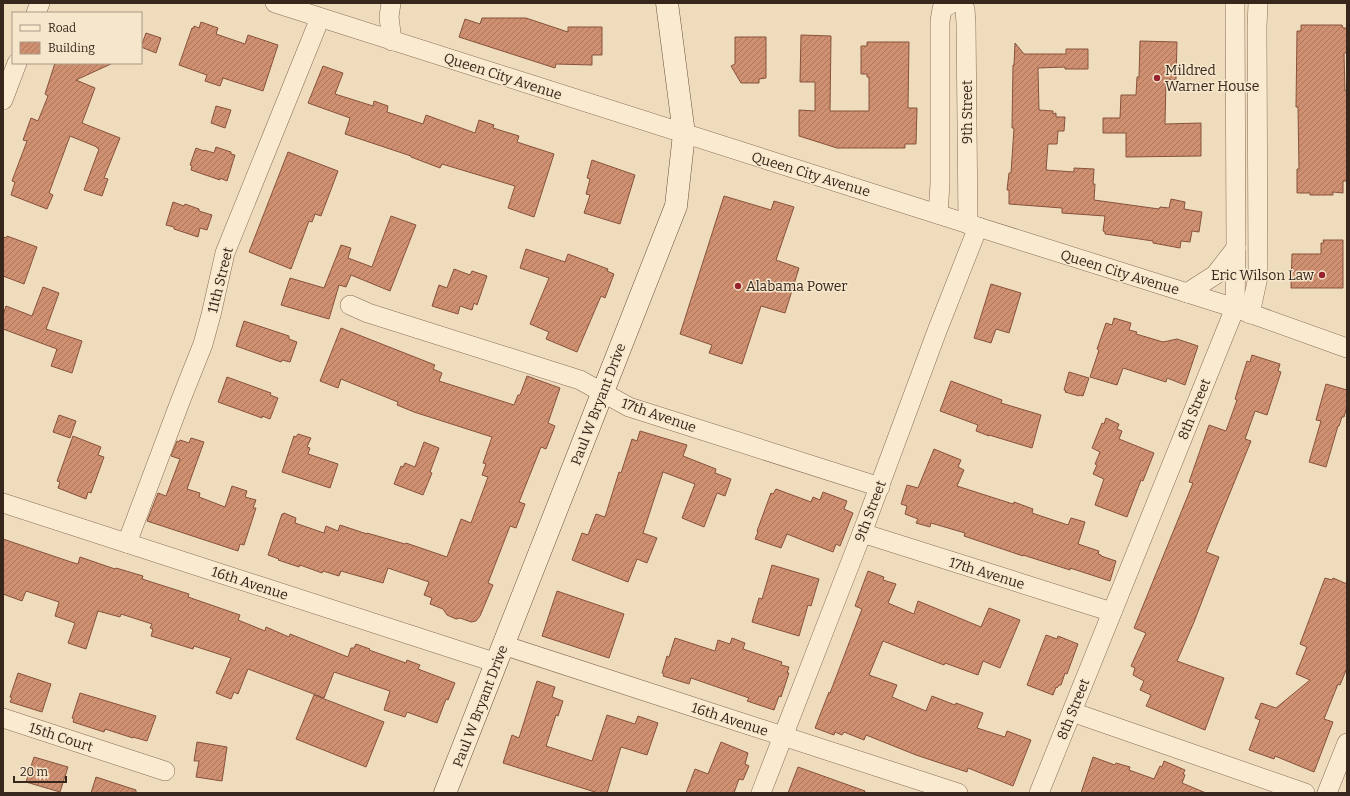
<svg xmlns="http://www.w3.org/2000/svg" width="1350" height="796" font-family="Bitter,serif">
<defs>
<pattern id="building-hatch" width="6" height="6" patternUnits="userSpaceOnUse"><rect width="6" height="6" fill="#cf9071"/><path d="M-1 1l2-2M0 6l6-6M5 7l2-2" fill="none" stroke="#a9755c"/></pattern>
</defs>
<rect width="100%" height="100%" fill="#efdcbd"/>
<g fill="url(#building-hatch)" stroke="#87523b">
<polygon points="482,18 526,18 568,32 568,27 602,27 602,55 592,55 592,65 556,64 555,68 459,37 465,19 480,24"/>
<polygon points="201,22 218,28 216,34 245,44 248,35 278,45 263,91 223,78 220,86 205,81 207,75 179,65 192,28 194,28 194,26 199,28"/>
<polygon points="1301,25 1342,25 1343,28 1347,28 1347,53 1344,53 1345,91 1347,91 1347,181 1343,181 1343,193 1333,192 1333,195 1310,195 1310,193 1297,193 1297,169 1299,169 1298,107 1296,107 1297,31 1301,31"/>
<polygon points="146,33 161,38 156,53 141,47"/>
<polygon points="801,35 831,36 830,111 869,111 869,77 867,77 867,74 861,74 861,46 867,46 867,42 909,42 908,108 917,108 916,144 905,144 905,148 837,148 799,136 799,110 815,111 815,82 800,82"/>
<polygon points="735,37 766,37 766,78 759,79 759,83 741,83 731,66 735,64"/>
<polygon points="1140,41 1177,42 1176,80 1166,79 1165,124 1201,123 1201,156 1126,157 1126,133 1103,133 1103,118 1120,118 1121,95 1136,95 1137,77 1139,77"/>
<polygon points="1015,43 1024,54 1066,54 1066,49 1088,49 1088,69 1065,69 1065,67 1038,68 1039,110 1053,111 1053,114 1056,113 1056,117 1065,117 1064,131 1058,131 1057,144 1048,144 1046,170 1074,172 1074,168 1094,169 1093,184 1095,184 1094,200 1159,209 1160,207 1169,208 1171,199 1185,202 1184,209 1202,212 1199,232 1192,231 1190,242 1181,241 1180,248 1153,243 1153,241 1105,234 1105,232 1103,231 1105,216 1062,213 1062,208 1009,204 1009,190 1007,190 1009,173 1011,173 1014,128 1012,128 1013,65 1014,65"/>
<polygon points="55,63 113,63 76,80 95,88 82,123 120,138 104,178 108,179 102,196 84,190 99,149 97,148 97,147 70,136 49,193 53,195 47,209 11,195 15,182 12,181 27,141 23,140 31,118 38,121 48,96 45,94"/>
<polygon points="323,66 343,73 335,94 373,106 374,101 388,106 387,112 423,124 426,115 475,133 479,120 494,125 493,128 519,136 517,142 554,154 534,217 508,208 515,186 442,164 440,168 411,157 411,156 345,134 350,118 308,103"/>
<polygon points="216,106 231,110 225,128 211,123"/>
<polygon points="216,147 231,152 231,154 235,155 227,181 220,178 220,180 191,170 192,166 190,165 196,148 204,151 204,150 214,153"/>
<polygon points="288,152 338,171 321,216 315,214 312,222 309,221 291,269 249,252"/>
<polygon points="592,160 635,175 620,224 584,213 590,195 586,194 590,179 587,178"/>
<polygon points="724,196 771,210 774,201 794,207 776,260 799,268 785,313 761,306 742,364 709,353 712,345 680,334"/>
<polygon points="173,202 184,206 185,204 199,209 199,211 212,215 207,230 200,228 198,237 174,229 174,227 166,225"/>
<polygon points="391,216 416,225 390,291 351,275 346,287 339,285 329,319 281,305 290,278 324,288 341,245 351,248 348,258 372,267"/>
<polygon points="7,236 37,247 24,284 3,276 3,237 6,238"/>
<polygon points="1323,240 1343,240 1343,288 1291,288 1292,254 1321,254 1321,243 1324,243"/>
<polygon points="526,249 565,262 568,254 608,269 607,271 614,274 605,298 601,296 577,352 546,339 549,332 530,324 549,278 520,268"/>
<polygon points="454,269 470,275 472,271 487,276 477,305 474,303 472,310 460,306 458,314 432,306 439,285 447,288"/>
<polygon points="991,284 1021,293 1009,333 996,329 991,343 974,338"/>
<polygon points="43,287 59,293 46,329 82,341 72,373 51,366 57,349 3,329 3,315 6,306 32,316"/>
<polygon points="1114,318 1131,323 1129,330 1137,332 1136,334 1163,342 1177,339 1198,346 1185,385 1167,378 1166,382 1123,368 1117,385 1090,377 1099,350 1097,349 1106,323 1112,325"/>
<polygon points="244,321 289,336 289,339 297,342 290,362 282,360 281,362 236,346"/>
<polygon points="341,328 435,365 433,369 442,373 439,381 514,405 518,395 520,395 527,376 560,388 548,423 555,426 546,449 541,447 519,502 525,504 516,528 510,526 488,583 493,585 480,616 476,621 471,622 460,618 456,619 447,615 443,609 430,604 432,598 424,595 429,582 388,568 383,583 341,571 339,576 323,571 322,573 300,565 299,567 278,560 279,559 268,555 282,514 283,514 284,513 296,518 295,523 324,533 326,526 338,531 340,525 367,534 367,533 405,544 406,543 447,557 461,519 471,523 488,477 482,475 486,464 483,463 492,437 414,412 397,405 398,402 341,379 338,388 320,381"/>
<polygon points="1252,355 1280,364 1278,371 1281,372 1267,415 1255,411 1245,439 1251,441 1206,552 1219,557 1194,622 1177,661 1224,678 1205,730 1146,706 1151,695 1140,690 1144,681 1133,675 1135,668 1131,666 1146,633 1134,628 1193,483 1189,482 1209,425 1226,431 1237,400 1235,399 1247,361 1250,362"/>
<polygon points="1069,372 1089,378 1083,396 1079,395 1079,396 1065,392 1066,391 1064,390"/>
<polygon points="227,377 271,393 270,395 278,398 270,419 262,416 262,418 218,402"/>
<polygon points="951,381 1002,400 1001,403 1041,415 1032,448 989,435 989,436 976,431 978,425 940,411"/>
<polygon points="1326,384 1347,390 1347,406 1344,417 1342,417 1339,426 1338,426 1326,467 1309,462 1321,421 1316,420"/>
<polygon points="59,415 76,421 70,438 53,432"/>
<polygon points="1106,418 1119,424 1117,429 1122,431 1119,439 1154,453 1143,481 1141,480 1127,517 1095,505 1104,479 1093,474 1097,465 1095,464 1100,452 1092,448 1102,423 1104,424"/>
<polygon points="640,431 687,445 683,456 716,469 715,473 731,479 725,496 717,493 704,527 682,518 695,484 663,472 643,533 657,538 647,563 637,559 628,582 572,560 582,533 588,535 596,514 605,517 619,472 621,473 632,439 637,441"/>
<polygon points="298,434 311,438 307,447 310,448 308,454 338,464 330,488 282,472 294,436 296,437"/>
<polygon points="73,436 101,447 98,455 104,457 91,493 88,492 86,499 58,488 60,482 57,481"/>
<polygon points="191,438 204,442 187,489 200,493 199,497 225,507 232,486 247,491 245,497 256,500 253,508 256,508 244,545 240,544 238,551 147,521 158,493 166,496 180,459 171,456 177,441 179,442 180,440 189,443"/>
<polygon points="424,442 439,448 430,472 432,473 423,495 394,484 401,466 403,467 405,463 415,467"/>
<polygon points="934,449 961,460 958,467 964,470 957,486 1013,504 1014,502 1033,509 1032,513 1068,525 1071,518 1085,522 1078,544 1099,551 1098,554 1101,555 1101,556 1116,561 1110,581 1070,568 1070,570 1023,555 1023,556 964,536 965,533 931,523 930,527 916,523 918,519 905,514 907,506 901,504 907,485 918,488"/>
<polygon points="776,489 811,502 813,497 820,500 823,492 847,501 844,509 853,513 840,546 836,544 833,552 787,534 781,548 755,539 758,532 757,531 771,493 773,494"/>
<polygon points="3,539 71,562 78,564 80,557 115,569 116,568 143,576 142,579 189,594 188,597 240,615 238,620 265,631 266,627 289,637 290,634 348,657 351,648 354,648 356,644 370,649 369,650 406,663 407,660 420,665 418,669 455,683 448,700 446,699 437,723 407,712 405,717 384,710 390,691 334,672 324,698 248,669 238,694 234,692 231,699 216,693 231,658 194,646 193,649 151,636 153,629 150,628 152,624 121,614 120,617 98,611 86,649 68,643 75,623 55,616 59,602 26,591 22,601 3,594"/>
<polygon points="772,565 819,579 811,606 808,605 799,636 752,622 759,598 762,599"/>
<polygon points="868,571 884,577 883,580 896,584 888,603 914,614 918,601 981,627 989,608 1020,620 1000,668 983,661 978,675 945,663 944,665 883,641 869,675 897,685 892,697 926,711 932,696 955,705 956,703 983,713 977,728 1005,737 1007,731 1031,740 1013,786 968,768 967,772 916,755 866,735 864,740 844,732 842,735 835,732 834,735 815,728 829,692 830,693 862,609 855,606"/>
<polygon points="1325,578 1332,580 1333,578 1347,584 1347,668 1340,685 1338,684 1324,719 1333,722 1314,772 1275,756 1274,759 1249,750 1260,720 1255,718 1261,703 1276,708 1310,680 1296,674 1307,647 1300,644"/>
<polygon points="557,591 624,614 609,658 542,636"/>
<polygon points="1046,635 1057,639 1058,636 1078,644 1067,674 1065,673 1061,685 1059,685 1057,688 1056,687 1053,695 1027,685"/>
<polygon points="675,638 715,651 718,640 730,644 732,638 745,643 743,649 782,662 781,665 789,667 787,673 789,673 781,697 779,696 774,710 747,701 749,698 691,678 689,684 663,676 664,674 662,673 667,656 669,657"/>
<polygon points="18,673 51,684 42,712 10,702 12,698 10,697"/>
<polygon points="537,681 555,687 552,697 563,701 558,716 556,715 546,746 592,761 607,715 635,724 638,716 658,723 647,755 621,747 607,793 598,793 503,763 512,735 519,738"/>
<polygon points="80,693 156,716 147,741 133,737 133,738 105,729 104,732 73,722 74,719 72,718"/>
<polygon points="314,695 384,722 366,767 296,739"/>
<polygon points="197,742 227,747 222,781 196,777 199,761 194,761"/>
<polygon points="721,742 748,753 745,764 749,766 743,780 739,779 734,793 686,793 695,769 708,774"/>
<polygon points="34,757 68,767 60,792 26,782"/>
<polygon points="1093,757 1115,765 1116,763 1130,767 1129,770 1154,779 1160,766 1162,767 1164,761 1185,770 1183,774 1185,775 1182,783 1206,793 1081,793"/>
<polygon points="798,767 865,791 864,793 788,793"/>
<polygon points="96,777 136,790 136,793 91,793"/>
</g>
<g fill="none" stroke-linecap="round" stroke-linejoin="round">
<g stroke="#876c56" stroke-width="20">
<g id="street">
<polyline points="275,3 978,227 1235,308 1347,348"/>
<polyline points="391,3 389,17 392,41"/>
<polyline points="960,3 965,9 966,23 968,224"/>
<polyline points="36,13 40,3"/>
<polyline points="3,100 17,63"/>
<polyline points="938,214 940,184 940,21 942,9 952,3"/>
<polyline points="1187,293 1215,275 1236,248"/>
<polyline points="350,305 368,313 580,380 629,407 880,487"/>
<polyline points="1250,314 1258,277 1257,27 1258,3"/>
<polyline points="3,503 497,663"/>
<polyline points="862,533 1112,612"/>
<polyline points="127,543 180,402 203,344 211,315 225,253 320,18"/>
<polyline points="503,645 958,793"/>
<polyline points="1072,712 1305,793"/>
<polyline points="3,718 165,771"/>
<polyline points="761,793 862,533 937,331 978,227"/>
<polyline points="1039,793 1235,308 1236,248 1235,3"/>
<polyline points="1327,793 1347,743"/>
</g>
</g>
<g stroke="#694d39" stroke-width="23">
<polyline id="secondary" points="445,793 676,206 684,134 667,3"/>
</g>
<use href="#street" stroke="#faead0" stroke-width="19"/>
<use href="#secondary" stroke="#faead0" stroke-width="22"/>
</g>
<g fill="#98232e" stroke="#f6e7cc" stroke-width="1.5">
<circle cx="1157" cy="78" r="4"/>
<circle cx="1322" cy="275" r="4"/>
<circle cx="738" cy="286" r="4"/>
</g>
<g text-anchor="middle" stroke-width="3" stroke-linejoin="round" paint-order="stroke">
<g font-size="14" fill="#36261b" stroke="#f6e7cc" text-anchor="start">
<text x="1165" y="75">Mildred<tspan x="1165" dy="16">Warner House</tspan></text>
<text x="1314" y="280" text-anchor="end">Eric Wilson Law</text>
<text x="746" y="291">Alabama Power</text>
</g>
<g font-size="14" fill="#36261b" stroke="#f6e7cc">
<text transform="translate(503 76) rotate(18)" y="5">Queen City Avenue</text>
<text transform="translate(967 112) rotate(-90)" y="5">9th Street</text>
<text transform="translate(811 174) rotate(17)" y="5">Queen City Avenue</text>
<text transform="translate(1120 272) rotate(17)" y="5">Queen City Avenue</text>
<text transform="translate(220 280) rotate(-76)" y="5">11th Street</text>
<text transform="translate(598 404) rotate(-69)" y="5">Paul W Bryant Drive</text>
<text transform="translate(1194 409) rotate(-68)" y="5">8th Street</text>
<text transform="translate(659 415) rotate(19)" y="5">17th Avenue</text>
<text transform="translate(870 511) rotate(-69)" y="5">9th Street</text>
<text transform="translate(987 573) rotate(17)" y="5">17th Avenue</text>
<text transform="translate(250 583) rotate(18)" y="5">16th Avenue</text>
<text transform="translate(480 706) rotate(-69)" y="5">Paul W Bryant Drive</text>
<text transform="translate(1073 709) rotate(-68)" y="5">8th Street</text>
<text transform="translate(730 719) rotate(18)" y="5">16th Avenue</text>
<text transform="translate(61 737) rotate(18)" y="5">15th Court</text>
</g>
</g>
<rect width="1350" height="796" fill="none" stroke="#36261b" stroke-width="8"/>
<rect x="12" y="12" width="130" height="52" fill="#f6e7cc" stroke="#a99a85"/>
<rect x="20" y="25" width="20" height="6" fill="#faead0" stroke="#a99a85"/>
<text x="48" y="32" font-size="12" fill="#36261b">Road</text>
<rect x="20" y="42" width="20" height="12" fill="url(#building-hatch)" stroke="#a99a85"/>
<text x="48" y="52" font-size="12" fill="#36261b">Building</text>
<path d="M14 776v6h52v-6" fill="none" stroke="#36261b" stroke-width="2"/>
<text x="20" y="776" font-size="12" fill="#36261b" stroke="#f6e7cc" stroke-width="3" paint-order="stroke">20 m</text>
</svg>
